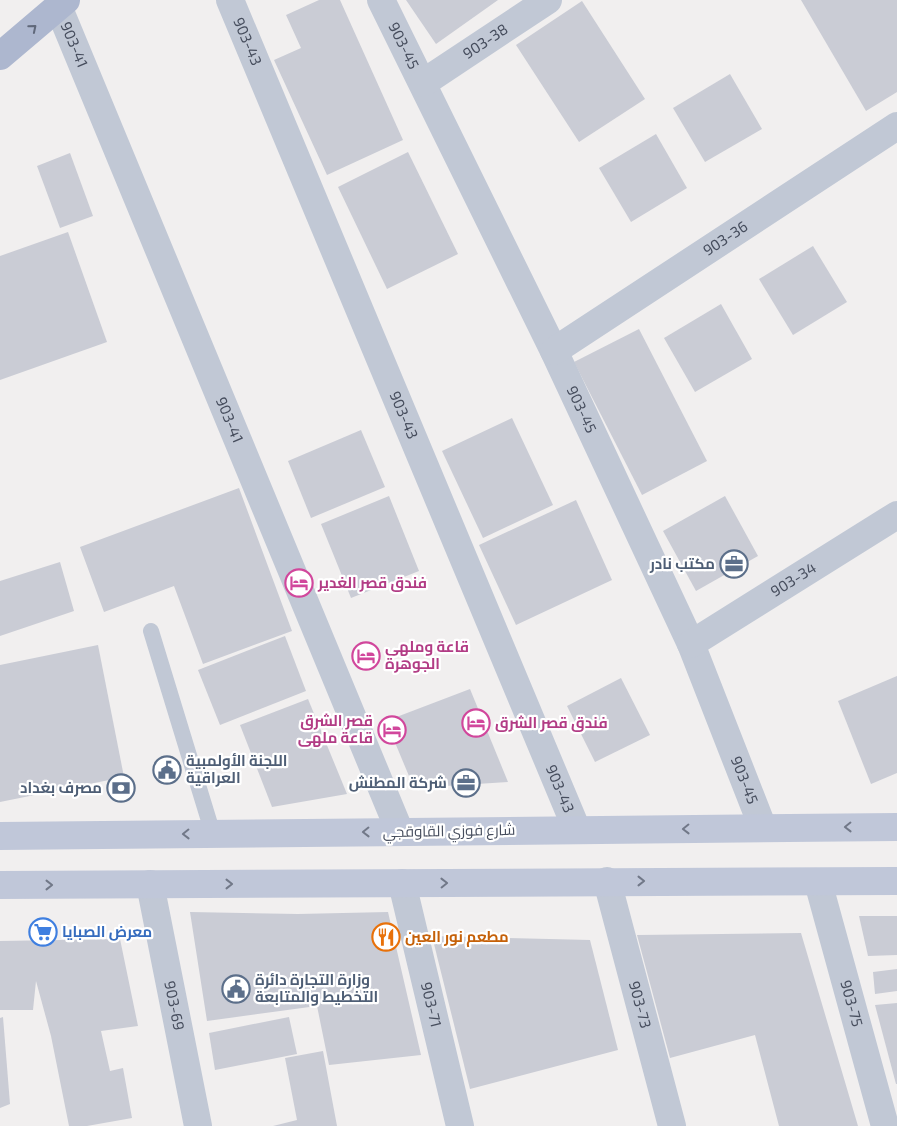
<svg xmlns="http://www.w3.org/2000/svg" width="897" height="1126" font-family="'Exo 2',Cairo,sans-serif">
<rect width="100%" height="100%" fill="#f1efef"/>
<g fill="#caccd5">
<polygon points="319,0 340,0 403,140 327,175 274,60 301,48 286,15"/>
<polygon points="406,0 498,0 436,44"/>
<polygon points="801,0 897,0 897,92 866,111"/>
<polygon points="582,1 645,99 579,142 516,45"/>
<polygon points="730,74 762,129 705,162 673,108"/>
<polygon points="656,134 687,188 631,222 599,168"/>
<polygon points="408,152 458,254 387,289 338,187"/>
<polygon points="70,153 93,216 60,228 37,166"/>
<polygon points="68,232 107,342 0,380 0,256"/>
<polygon points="813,246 847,302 793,335 759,279"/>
<polygon points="721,304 752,359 695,392 664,338"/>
<polygon points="639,329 707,461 642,495 574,362"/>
<polygon points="512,418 553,505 483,538 442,451"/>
<polygon points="361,430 385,487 311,518 288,461"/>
<polygon points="239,488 292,631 203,664 174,586 104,612 80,547"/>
<polygon points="389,496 419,571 351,598 321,524"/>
<polygon points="725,496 758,556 696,591 663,531"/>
<polygon points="576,500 612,580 516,625 479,545"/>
<polygon points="60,562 74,611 0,636 0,581"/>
<polygon points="285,636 306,691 220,725 198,670"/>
<polygon points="98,645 124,777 0,802 0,665"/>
<polygon points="897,676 897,773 871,784 838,701"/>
<polygon points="621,678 650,735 595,762 567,706"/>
<polygon points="470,689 508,782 414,788 386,721"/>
<polygon points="308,699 347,794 272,807 240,725"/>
<polygon points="190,912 298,914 388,912 421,1055 329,1065 317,1006 207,1021"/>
<polygon points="859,916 897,916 897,955 868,956"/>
<polygon points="801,933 858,1126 779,1126 755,1035 670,1058 637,935"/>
<polygon points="432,936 590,940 618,1050 470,1089"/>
<polygon points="120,939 138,1026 101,1031 110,1071 123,1068 132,1118 87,1126 69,1126 51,1036 36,981 33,1010 0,1010 0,941"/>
<polygon points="897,969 897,991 875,994 873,972"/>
<polygon points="897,1003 897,1084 896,1084 875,1005"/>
<polygon points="3,1017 10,1104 0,1108 0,1018"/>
<polygon points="289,1017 297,1054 215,1070 209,1033"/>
<polygon points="323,1051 337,1126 273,1126 297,1120 285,1058"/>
</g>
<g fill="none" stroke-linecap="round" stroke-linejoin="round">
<polyline stroke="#c1c8d5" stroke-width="16" points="151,631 213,834"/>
<g stroke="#c1c8d5" stroke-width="28">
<path id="s1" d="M 230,0 L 577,830"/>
<path id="s2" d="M 381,0 L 554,351 L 691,644 L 763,828"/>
<path id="s3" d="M 58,6 L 400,832"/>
<path id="s4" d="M 423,83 L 548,0"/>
<path id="s5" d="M 554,351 L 897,126"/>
<path id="s6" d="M 691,644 L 897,515"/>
<path id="s7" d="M 607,881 L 672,1126"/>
<path id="s8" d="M 818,882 L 885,1126"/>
<path id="s9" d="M 402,883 L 460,1126"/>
<path id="s10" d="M 150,884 L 198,1126"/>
</g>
<g stroke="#c0c7d9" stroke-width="28">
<polyline points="0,836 897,827"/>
<polyline points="0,885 897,881"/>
</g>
<polyline stroke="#adb7cf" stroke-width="28" points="0,56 66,0"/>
</g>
<defs><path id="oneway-chevron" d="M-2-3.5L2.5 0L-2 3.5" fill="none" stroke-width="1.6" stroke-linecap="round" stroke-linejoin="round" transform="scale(1.25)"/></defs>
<use stroke="#60687a" href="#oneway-chevron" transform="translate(33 28) rotate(-40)"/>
<g stroke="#717888">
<use href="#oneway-chevron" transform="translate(848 827) rotate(179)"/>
<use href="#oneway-chevron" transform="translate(686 829) rotate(179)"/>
<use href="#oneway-chevron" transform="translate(366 832) rotate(179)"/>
<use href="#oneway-chevron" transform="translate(186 834) rotate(179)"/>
<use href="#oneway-chevron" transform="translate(641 881)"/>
<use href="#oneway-chevron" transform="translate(444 883) rotate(-1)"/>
<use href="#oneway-chevron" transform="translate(229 884)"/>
<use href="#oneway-chevron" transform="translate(49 885)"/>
</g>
<defs>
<g id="office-ring" transform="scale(1.4375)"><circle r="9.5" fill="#fff" stroke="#5c6f8a" stroke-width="1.5"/><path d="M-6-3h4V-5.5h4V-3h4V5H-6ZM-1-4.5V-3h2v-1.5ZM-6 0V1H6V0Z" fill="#5c6f8a"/></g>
<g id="hotel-ring" transform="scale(1.4375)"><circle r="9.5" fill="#fff" stroke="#d1479c" stroke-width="1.5"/><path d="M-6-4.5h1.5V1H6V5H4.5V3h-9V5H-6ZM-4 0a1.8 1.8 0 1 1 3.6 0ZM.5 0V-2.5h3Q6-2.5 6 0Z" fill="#d1479c"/></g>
<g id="civic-ring" transform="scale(1.4375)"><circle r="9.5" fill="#fff" stroke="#5c6f8a" stroke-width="1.5"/><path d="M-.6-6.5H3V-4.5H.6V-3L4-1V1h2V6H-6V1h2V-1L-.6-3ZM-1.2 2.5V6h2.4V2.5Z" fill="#5c6f8a"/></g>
<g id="bank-ring" transform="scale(1.4375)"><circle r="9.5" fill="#fff" stroke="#5c6f8a" stroke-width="1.5"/><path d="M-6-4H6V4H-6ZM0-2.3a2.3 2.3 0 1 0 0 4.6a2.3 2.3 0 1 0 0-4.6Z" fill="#5c6f8a"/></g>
<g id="supermarket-ring" transform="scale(1.4375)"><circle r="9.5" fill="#fff" stroke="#3f7fe0" stroke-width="1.5"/><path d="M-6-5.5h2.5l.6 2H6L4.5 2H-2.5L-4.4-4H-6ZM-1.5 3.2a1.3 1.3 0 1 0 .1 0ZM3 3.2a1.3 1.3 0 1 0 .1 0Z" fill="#3f7fe0"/></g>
<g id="restaurant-ring" transform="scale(1.4375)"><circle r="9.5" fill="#fff" stroke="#e8710a" stroke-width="1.5"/><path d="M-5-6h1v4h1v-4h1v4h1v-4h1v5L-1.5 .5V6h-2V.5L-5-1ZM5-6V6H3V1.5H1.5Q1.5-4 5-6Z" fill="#e8710a"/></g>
</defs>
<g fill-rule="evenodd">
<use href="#office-ring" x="734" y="564"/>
<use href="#hotel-ring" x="299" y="583"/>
<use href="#hotel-ring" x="366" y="656"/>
<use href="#hotel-ring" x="476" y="723"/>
<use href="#hotel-ring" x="392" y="730"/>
<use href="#civic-ring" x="167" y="770"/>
<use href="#office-ring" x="466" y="783"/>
<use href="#bank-ring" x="121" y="788"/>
<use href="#supermarket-ring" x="43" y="932"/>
<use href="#restaurant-ring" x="386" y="937"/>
<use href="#civic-ring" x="236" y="989"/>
</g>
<g text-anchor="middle" stroke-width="4.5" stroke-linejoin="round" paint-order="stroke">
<g font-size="15" fill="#464d5d" stroke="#fff">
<text dy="5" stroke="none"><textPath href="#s1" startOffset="45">903-43</textPath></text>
<text dy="5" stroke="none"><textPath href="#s4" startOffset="75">903-38</textPath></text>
<text dy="5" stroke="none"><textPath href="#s3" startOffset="42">903-41</textPath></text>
<text dy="5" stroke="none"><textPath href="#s2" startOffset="51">903-45</textPath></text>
<text dy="5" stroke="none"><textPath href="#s5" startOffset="205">903-36</textPath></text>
<text dy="5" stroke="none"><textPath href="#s2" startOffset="456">903-45</textPath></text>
<text dy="5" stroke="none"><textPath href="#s1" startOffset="450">903-43</textPath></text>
<text dy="5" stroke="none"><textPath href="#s3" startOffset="448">903-41</textPath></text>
<text dy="5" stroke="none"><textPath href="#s6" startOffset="121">903-34</textPath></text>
<text dy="5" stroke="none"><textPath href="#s2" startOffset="861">903-45</textPath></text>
<text dy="5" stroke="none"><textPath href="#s1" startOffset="855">903-43</textPath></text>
<text transform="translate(449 831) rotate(-1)" y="5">شارع فوزي القاوقجي</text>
<text dy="5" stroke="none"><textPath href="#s7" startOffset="128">903-73</textPath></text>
<text dy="5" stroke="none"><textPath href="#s8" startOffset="126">903-75</textPath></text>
<text dy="5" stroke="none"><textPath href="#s10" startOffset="124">903-69</textPath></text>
<text dy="5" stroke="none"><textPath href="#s9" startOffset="125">903-71</textPath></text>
</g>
<g font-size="15" font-weight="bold" fill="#4e5e75" stroke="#fff" text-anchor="end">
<text x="715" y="569">مكتب نادر</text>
<text x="186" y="766" text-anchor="start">اللجنة الأولمبية<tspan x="186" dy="17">العراقية</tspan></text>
<text x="447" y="788">شركة المطنش</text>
<text x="102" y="793">مصرف بغداد</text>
<text x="255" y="985" text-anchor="start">وزارة التجارة دائرة<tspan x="255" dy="17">التخطيط والمتابعة</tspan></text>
</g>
<g font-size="15" font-weight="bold" fill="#b23c85" stroke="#fff" text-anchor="start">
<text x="318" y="588">فندق قصر الغدير</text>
<text x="385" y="652">قاعة وملهى<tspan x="385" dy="17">الجوهرة</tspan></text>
<text x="373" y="726" text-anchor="end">قصر الشرق<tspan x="373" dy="17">قاعة ملهى</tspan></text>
<text x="495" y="728">فندق قصر الشرق</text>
</g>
<g font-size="15" font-weight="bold" fill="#366cbe" stroke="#fff" text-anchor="start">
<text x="62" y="937">معرض الصبايا</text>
</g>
<g font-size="15" font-weight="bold" fill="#c56008" stroke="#fff" text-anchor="start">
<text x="405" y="942">مطعم نور العين</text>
</g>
</g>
</svg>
